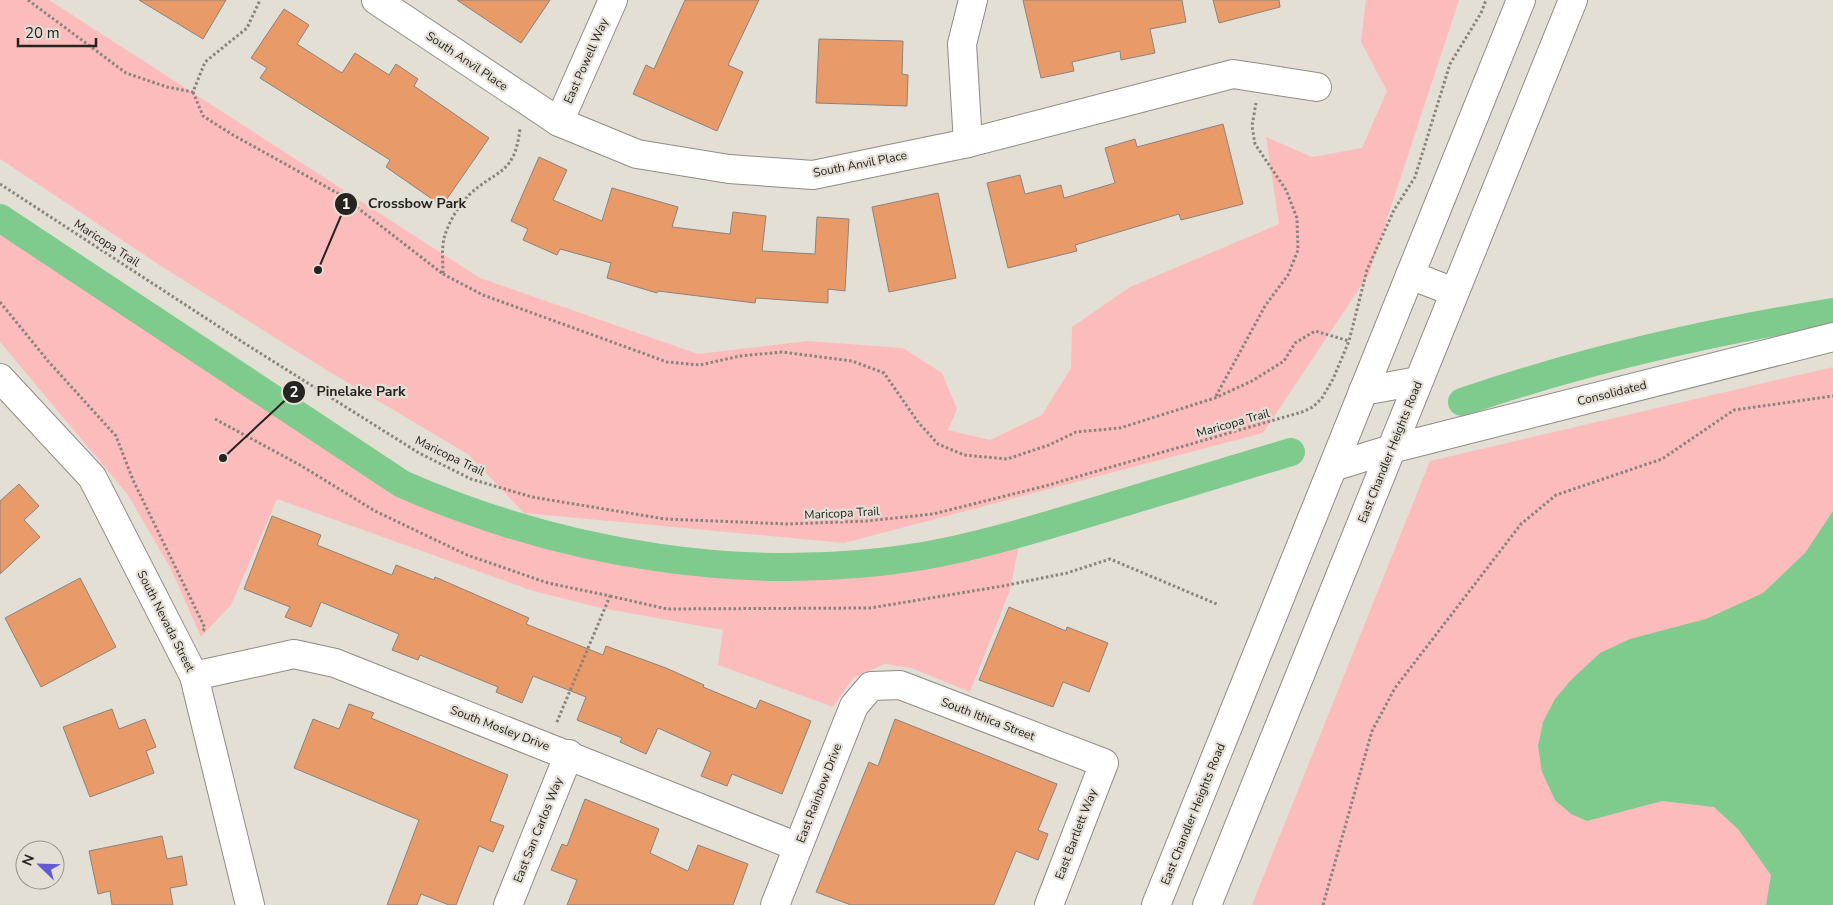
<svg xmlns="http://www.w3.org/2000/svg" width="1833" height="905" font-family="'Nunito Sans',sans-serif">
<rect width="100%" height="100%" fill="#e4dfd5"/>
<g fill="#fcbcbc">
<polygon points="0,0 49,0 480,278 698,354 808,341 903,348 942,373 957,409 948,430 990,440 1042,415 1071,368 1072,327 1130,287 1279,224 1266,137 1312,157 1362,148 1387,91 1361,42 1366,0 1459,0 1369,274 1263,433 844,543 524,513 469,455 328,371 161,266 0,159"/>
<polygon points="0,227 396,488 469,520 546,542 700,568 758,571 825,571 950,558 1020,540 1010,590 970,692 911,668 885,664 853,678 833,707 718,665 723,630 601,608 530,590 277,499 231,605 201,637 170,567 128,495 0,342"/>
<polygon points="1833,367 1833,905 1252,905 1430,461"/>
</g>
<polygon fill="#7fca8d" points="1833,511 1833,905 1766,905 1771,875 1738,829 1714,807 1662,801 1587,821 1571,814 1555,800 1542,772 1538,746 1543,722 1555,699 1571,680 1600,653 1630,639 1706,619 1763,593 1805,553"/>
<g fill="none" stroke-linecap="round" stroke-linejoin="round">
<g stroke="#7fca8d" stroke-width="28">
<path d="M 0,218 L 402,484 C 564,555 748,585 923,556 C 976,547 1028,531 1079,516 C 1150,495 1220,473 1291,452"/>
<path d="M 1462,402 C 1582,361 1708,332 1833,312"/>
</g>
</g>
<g fill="#e99a69" stroke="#8c827c">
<polygon points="139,0 226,0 203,39"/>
<polygon points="457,0 550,0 521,43"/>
<polygon points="685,0 759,0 728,65 743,72 717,131 633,94 646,65 654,69"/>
<polygon points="1023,0 1182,0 1186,22 1150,29 1155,53 1121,60 1120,51 1072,62 1074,71 1041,78"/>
<polygon points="1213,0 1279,0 1280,7 1219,23"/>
<polygon points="284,9 309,25 297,44 342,73 355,53 389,75 396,64 418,79 414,86 489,138 442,206 386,167 390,160 260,78 267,68 251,58"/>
<polygon points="819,39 903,41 902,74 908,75 907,106 816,103"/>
<polygon points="1223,124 1243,204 1181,220 1179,214 1075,245 1077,251 1008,268 987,183 1020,175 1025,194 1061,185 1064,198 1115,183 1105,148 1135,139 1137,147"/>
<polygon points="539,157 567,170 553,200 602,221 612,188 678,207 672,227 730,234 733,212 766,216 762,251 815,254 817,217 849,219 845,291 828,289 828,303 756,298 755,303 658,291 657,293 607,278 611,263 560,249 557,255 523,240 528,229 511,221"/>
<polygon points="938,193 956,278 889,292 872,207"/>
<polygon points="19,484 39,506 24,520 40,537 0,574 0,501"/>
<polygon points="272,516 321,535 317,545 392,575 396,565 434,580 435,577 529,618 526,624 603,655 606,646 666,668 704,685 703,687 756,709 760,700 811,721 782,794 732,774 727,786 701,776 711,752 658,728 646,754 620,742 622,738 577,720 586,697 533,676 522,703 496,692 498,687 420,655 418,660 392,650 399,634 321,602 311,627 285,617 290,607 244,589"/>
<polygon points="80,578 116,647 41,687 5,618"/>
<polygon points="1009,607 1066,631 1067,627 1108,643 1089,692 1063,682 1053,707 979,680"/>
<polygon points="349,704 374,713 371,718 508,775 490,821 504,826 493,852 479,846 456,905 449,905 421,894 417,905 387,905 419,820 294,768 313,719 339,729"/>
<polygon points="112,709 119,729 145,719 156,747 146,751 154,773 90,797 63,727"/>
<polygon points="895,719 1057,784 1038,830 1048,834 1038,860 1016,851 994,905 851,905 816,892 869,762 878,766"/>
<polygon points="585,799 659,829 650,853 688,871 698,845 748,864 733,905 567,905 577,880 551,870 562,844 567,846"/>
<polygon points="162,836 167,859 182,856 187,885 170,888 173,905 112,905 110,891 98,894 89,851"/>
</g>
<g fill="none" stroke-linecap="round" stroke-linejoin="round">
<g stroke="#918c83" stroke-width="30">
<g id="minor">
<polyline points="376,0 559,122 637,154 729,169 813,175 968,143 1233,74 1317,87"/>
<polyline points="559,122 613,0"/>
<polyline points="968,143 962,44 973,0"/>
<polyline points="0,378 92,477 194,676 250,905"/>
<polyline points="1391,449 1833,337"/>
<polyline points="194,676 294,654 335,663 798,847"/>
<polyline points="508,905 569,754"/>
<polyline points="775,905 854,706 871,686 900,685 1104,763 1049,905"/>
</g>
</g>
<g stroke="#918c83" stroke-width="30">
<g id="major">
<polyline points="1410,275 1454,292"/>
<polyline points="1363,391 1418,381"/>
<polyline points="1333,467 1391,449"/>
<polyline points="1156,905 1521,0"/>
<polyline points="1207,905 1573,0"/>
</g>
</g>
<g stroke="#88847d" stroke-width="3" stroke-dasharray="2.5 2.5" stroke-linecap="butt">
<polyline points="28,0 126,73 167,87 193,92 205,62 247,28 260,0"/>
<path d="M 193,92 L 203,116 L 233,135 L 341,195 L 443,274 C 443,262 441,247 445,235 C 449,222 459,205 469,195 C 496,169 515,176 520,128"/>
<polyline points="0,184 244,343 419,453 471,479 532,497 665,519 788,524 867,521 933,514 1045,486 1302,412 1313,407 1322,398 1333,379 1349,341 1367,270 1394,210 1415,177 1450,64 1481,13 1486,0"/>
<polyline points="443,274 483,295 667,362 700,365 740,356 782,352 852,361 884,373 918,422 938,444 964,455 1007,459 1049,445 1076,432 1120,428 1215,398 1252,381 1284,361 1295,343 1315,331 1349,341"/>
<polyline points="0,302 48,361 116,436 133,480 205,628 202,632"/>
<polyline points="1216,396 1265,306 1288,275 1298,250 1297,218 1286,190 1255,144 1252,126 1256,103"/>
<polyline points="215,419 300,465 375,511 467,555 548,583 610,596 556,724"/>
<polyline points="610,596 667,609 870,608 1003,586 1067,573 1110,559 1219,605"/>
<polyline points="1323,905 1372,731 1395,688 1521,524 1556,495 1662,459 1734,410 1833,396"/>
</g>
<use href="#minor" stroke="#fff" stroke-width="28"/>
<use href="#major" stroke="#fff" stroke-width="28"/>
</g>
<g text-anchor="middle" stroke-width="4.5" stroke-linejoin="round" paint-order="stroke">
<g font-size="12" fill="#262420" stroke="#e4dfd5">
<text transform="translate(467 61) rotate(34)" y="4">South Anvil Place</text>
<text transform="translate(586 61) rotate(-66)" y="4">East Powell Way</text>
<text transform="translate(860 164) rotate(-11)" y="4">South Anvil Place</text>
<text transform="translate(107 243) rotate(33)" y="4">Maricopa Trail</text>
<text transform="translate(1612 393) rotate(-14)" y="4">Consolidated</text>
<text transform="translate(1233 423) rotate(-16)" y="4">Maricopa Trail</text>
<text transform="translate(1390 452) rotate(-68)" y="4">East Chandler Heights Road</text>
<text transform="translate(450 456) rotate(26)" y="4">Maricopa Trail</text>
<text transform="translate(842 513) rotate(-3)" y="4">Maricopa Trail</text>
<text transform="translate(166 621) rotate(63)" y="4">South Nevada Street</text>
<text transform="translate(988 719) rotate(21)" y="4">South Ithica Street</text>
<text transform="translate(500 728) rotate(21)" y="4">South Mosley Drive</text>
<text transform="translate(819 793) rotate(-69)" y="4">East Rainbow Drive</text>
<text transform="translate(1193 814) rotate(-68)" y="4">East Chandler Heights Road</text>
<text transform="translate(538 830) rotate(-68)" y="4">East San Carlos Way</text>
<text transform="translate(1076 834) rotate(-69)" y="4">East Bartlett Way</text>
</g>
</g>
<path fill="none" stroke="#262420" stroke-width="2" d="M318 270L346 204M223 458L294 392"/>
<g fill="#262420" stroke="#e4dfd5" stroke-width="2">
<circle cx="318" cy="270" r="5"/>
<circle cx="223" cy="458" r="5"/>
<circle cx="346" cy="204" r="12"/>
<circle cx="294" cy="392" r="12"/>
</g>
<g font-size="15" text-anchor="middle" font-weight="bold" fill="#fff">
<text x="346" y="209">1</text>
<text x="294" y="397">2</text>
</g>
<g font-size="14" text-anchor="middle" font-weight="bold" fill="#262420" stroke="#e4dfd5" stroke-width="4.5" stroke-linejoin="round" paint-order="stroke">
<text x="417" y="208">Crossbow Park</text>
<text x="361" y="396">Pinelake Park</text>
</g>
<g transform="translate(40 865) rotate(293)"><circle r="24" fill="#e4dfd5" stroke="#98948d"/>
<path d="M0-4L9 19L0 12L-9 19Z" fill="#635ad3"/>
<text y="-8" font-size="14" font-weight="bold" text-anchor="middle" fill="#262420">N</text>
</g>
<path d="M18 38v8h78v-8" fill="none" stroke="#262420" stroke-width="2.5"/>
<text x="25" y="38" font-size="15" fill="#262420" stroke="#e4dfd5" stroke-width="4" paint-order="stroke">20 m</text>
</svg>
